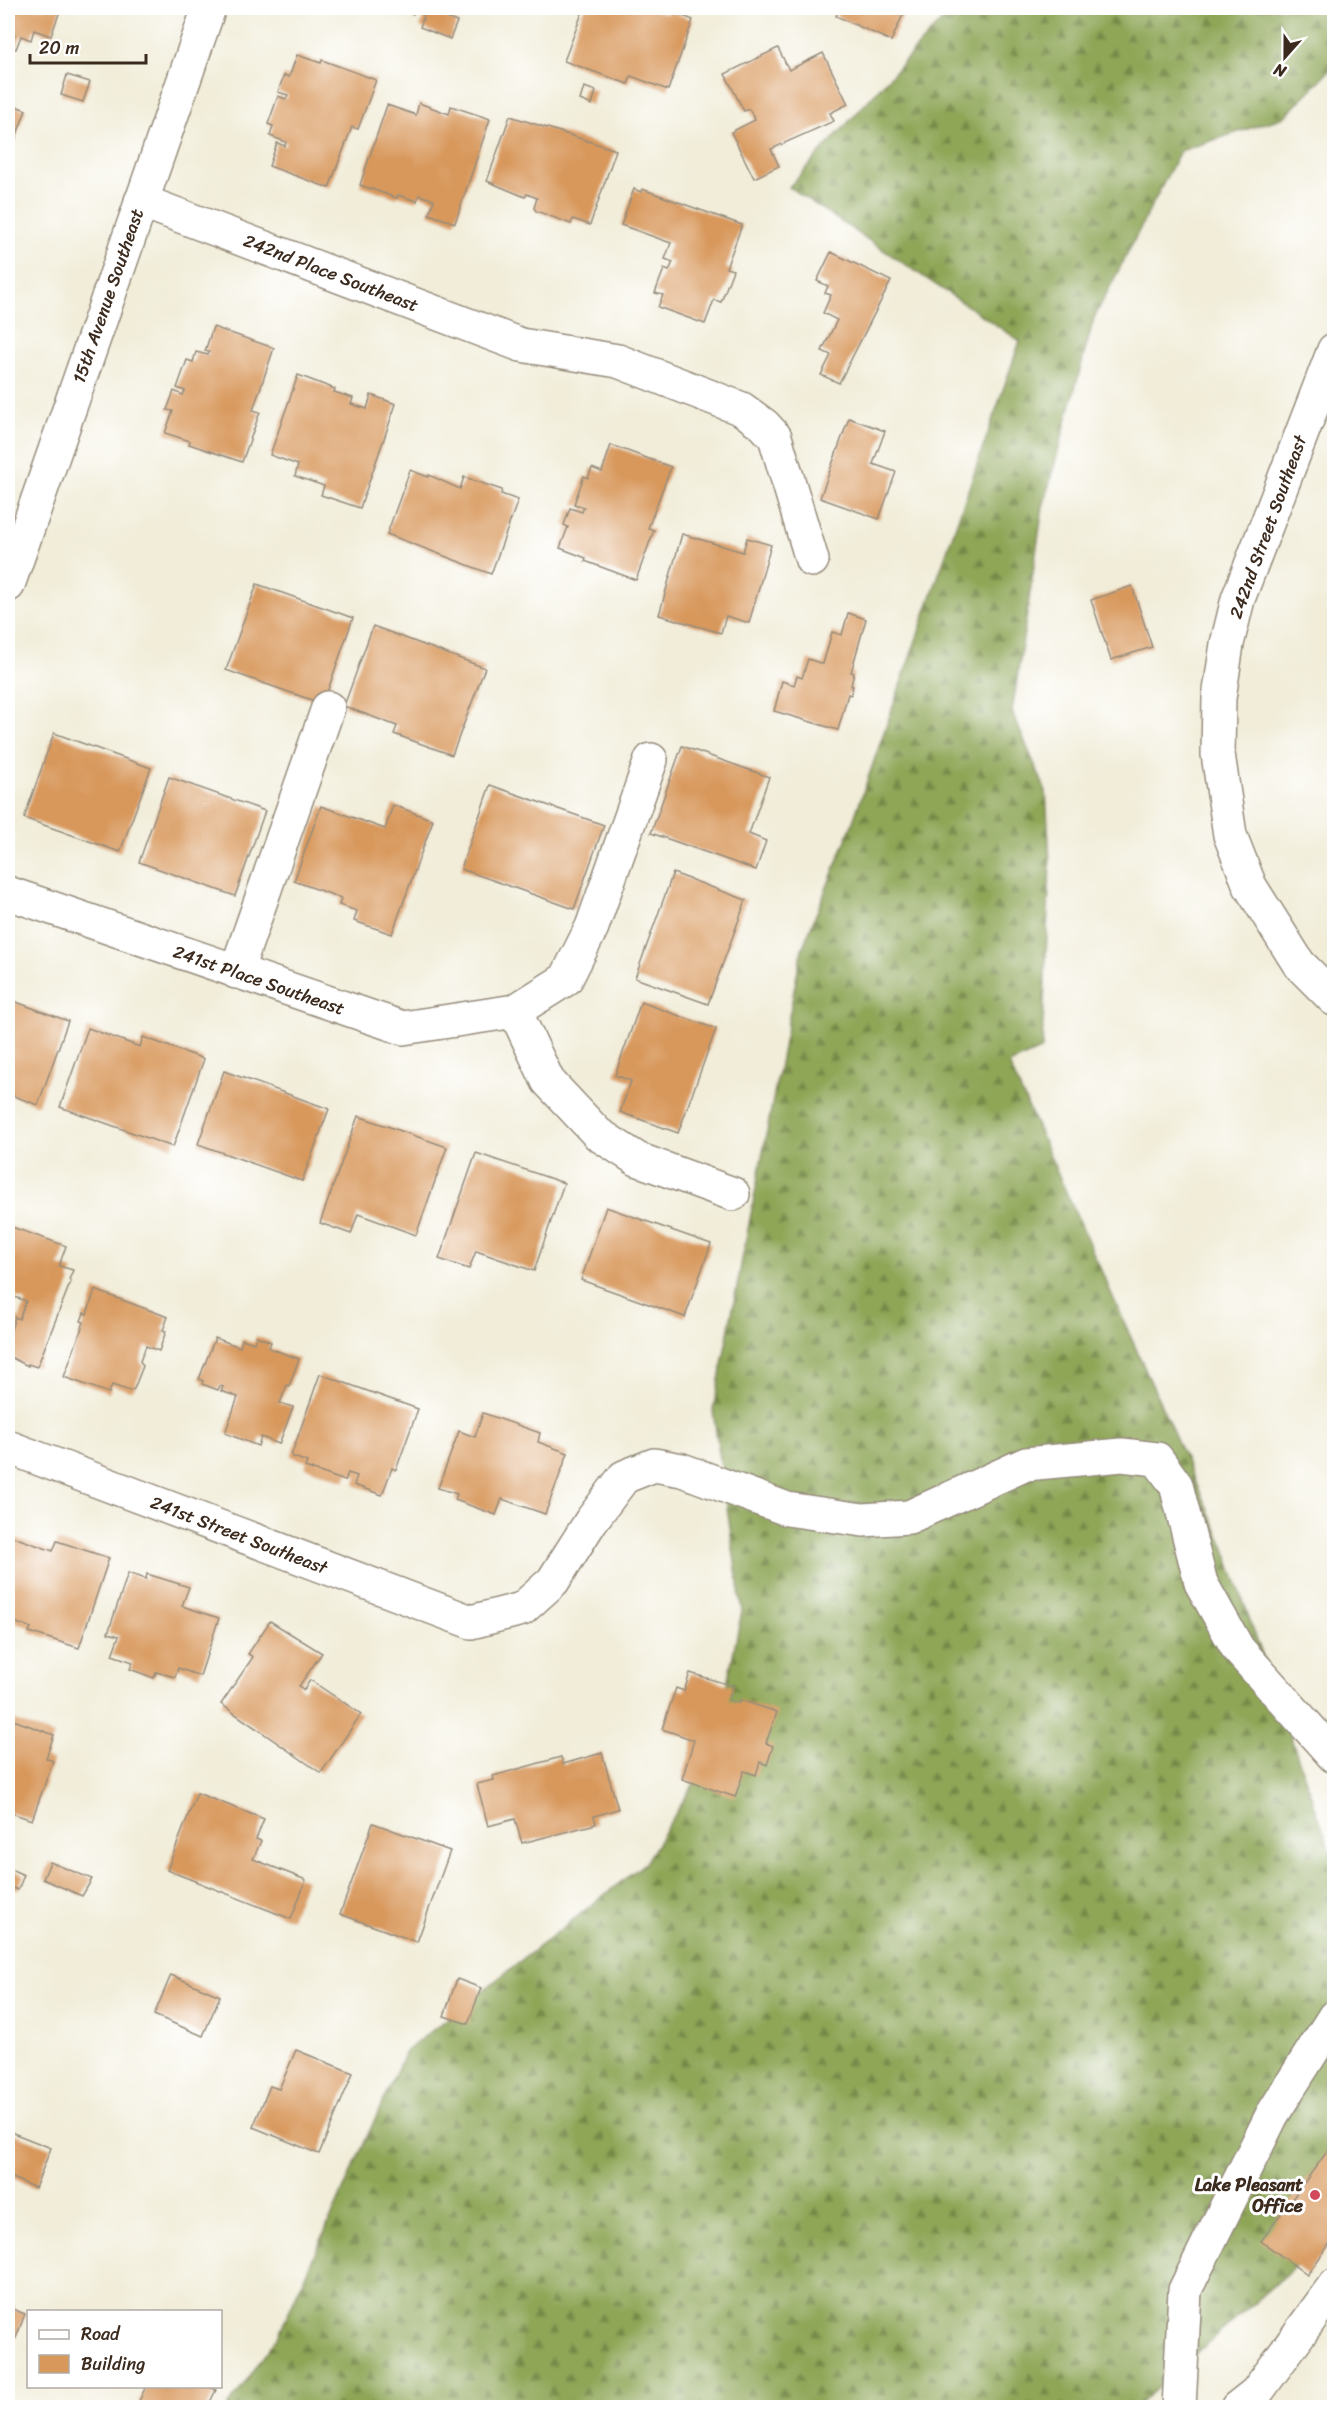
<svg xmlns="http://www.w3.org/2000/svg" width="1342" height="2415" font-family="Sriracha,sans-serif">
<defs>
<pattern id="forest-firs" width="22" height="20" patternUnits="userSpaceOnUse" patternTransform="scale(1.5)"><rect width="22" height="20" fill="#8ea657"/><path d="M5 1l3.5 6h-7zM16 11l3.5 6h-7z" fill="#758747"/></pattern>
</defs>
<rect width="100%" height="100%" fill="#fff"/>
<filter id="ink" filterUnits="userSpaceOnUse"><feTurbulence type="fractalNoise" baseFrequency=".0167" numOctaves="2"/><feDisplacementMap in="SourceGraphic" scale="12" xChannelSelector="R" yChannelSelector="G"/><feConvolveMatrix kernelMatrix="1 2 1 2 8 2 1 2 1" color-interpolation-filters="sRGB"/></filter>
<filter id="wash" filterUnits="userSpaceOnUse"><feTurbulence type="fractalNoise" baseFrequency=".008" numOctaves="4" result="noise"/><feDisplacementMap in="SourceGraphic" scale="24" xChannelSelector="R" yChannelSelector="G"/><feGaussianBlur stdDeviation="1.35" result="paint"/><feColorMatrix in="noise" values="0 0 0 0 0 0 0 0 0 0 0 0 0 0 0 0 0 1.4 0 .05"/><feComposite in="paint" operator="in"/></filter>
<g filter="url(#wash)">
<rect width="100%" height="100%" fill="#f1edd9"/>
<polygon fill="url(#forest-firs)" stroke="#64683a" stroke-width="1.5" points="953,8 1334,8 1334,66 1284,117 1180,151 1094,318 1043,507 1012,712 1046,791 1050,863 1042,1049 1009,1064 1224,1546 1334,1861 1334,2226 1322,2242 1136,2407 227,2408 278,2336 405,2052 645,1863 713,1753 742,1611 713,1411 802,949 851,827 1020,341 789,187"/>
<g id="blocks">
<g fill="#d8985b">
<polygon points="8,8 61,8 51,36 34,30 31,40 21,36 16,49 8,47 8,33 16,35 8,32"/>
<polygon points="406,8 416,8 413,14 404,11"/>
<polygon points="584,8 648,8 667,14 668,10 693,20 668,90 631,76 628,84 564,61"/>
<polygon points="840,8 906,8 891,41 836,16"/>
<polygon points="426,10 457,22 450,39 420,27"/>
<polygon points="778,48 789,70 823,53 848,104 830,113 834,121 771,149 779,166 754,178 731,132 755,120 749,109 744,111 725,74"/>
<polygon points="297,55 321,63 322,60 376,80 358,129 352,127 329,188 269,166 277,143 285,146 286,142 270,136 273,126 268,124 278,96 286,99 288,95 278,92 284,75 289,77"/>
<polygon points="8,65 12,67 8,79"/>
<polygon points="67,75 90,82 83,102 61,95"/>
<polygon points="584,87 596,91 592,105 580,100"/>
<polygon points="8,103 26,110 14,143 8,141"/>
<polygon points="419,103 449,114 451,106 490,119 455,223 429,214 434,200 419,195 417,201 398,195 397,198 360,185 387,105 416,115"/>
<polygon points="510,116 616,150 590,225 573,219 571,224 536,211 534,208 537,198 527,194 525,197 487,181"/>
<polygon points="634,189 641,192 642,189 742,225 726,268 733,270 721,302 714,300 705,324 658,307 663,295 655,293 664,269 669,271 673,262 665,259 671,243 621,225"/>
<polygon points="831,252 891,281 839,383 821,375 831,355 822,351 837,320 823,313 831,295 825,293 828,286 817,281"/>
<polygon points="213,327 274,348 253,410 260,412 242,462 189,444 190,441 165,433 173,411 167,410 174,391 183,395 185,391 177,388 187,360 193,362 196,352 208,355 209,352 205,351"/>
<polygon points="298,375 335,389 334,392 353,398 351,404 367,409 371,395 396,404 360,508 321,495 324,486 295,476 298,465 270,455"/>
<polygon points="849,418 885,431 873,464 896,472 879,519 820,498"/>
<polygon points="611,445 671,467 648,528 654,530 636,580 585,561 586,558 560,548 568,527 564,525 570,508 582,512 584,507 574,504 584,476 588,478 592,468 602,472"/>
<polygon points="410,470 428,477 429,475 460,489 464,477 502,490 501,494 518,500 491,574 387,534"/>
<polygon points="682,534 743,552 747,538 771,545 749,623 726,616 721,633 659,615"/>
<polygon points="257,584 353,618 323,704 226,670"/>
<polygon points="1132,586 1152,647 1111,660 1091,600"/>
<polygon points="848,613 866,619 851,672 854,673 851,686 853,686 851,695 848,694 838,730 774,711 782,681 794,685 797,676 802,678 808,659 823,664 832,632 842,635"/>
<polygon points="373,626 485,668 452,755 394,734 397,726 344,706"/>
<polygon points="54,733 151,768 120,852 24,818"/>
<polygon points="682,746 769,777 749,834 766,841 756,870 651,833"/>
<polygon points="169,777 265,811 235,896 139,862"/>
<polygon points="490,785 604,825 574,909 461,869"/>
<polygon points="393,805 433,820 392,934 354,921 357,911 339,905 341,898 294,881 321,806 385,829"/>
<polygon points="673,873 746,900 708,1004 635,978"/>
<polygon points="8,999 68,1021 38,1105 8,1094"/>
<polygon points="641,1002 716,1029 678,1133 620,1112 631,1081 615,1075"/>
<polygon points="88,1028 140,1047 143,1037 204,1059 173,1147 60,1107"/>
<polygon points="224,1071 329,1109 302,1181 198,1144"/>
<polygon points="358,1116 447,1147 416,1235 358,1214 351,1234 320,1223"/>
<polygon points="476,1153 564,1183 534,1271 476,1251 469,1269 439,1259"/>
<polygon points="606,1207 711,1244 685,1317 581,1280"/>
<polygon points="9,1226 66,1246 59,1266 73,1270 69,1280 71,1281 37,1367 28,1364 28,1366 8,1356 8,1339 15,1317 19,1319 26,1301 9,1295 13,1285 8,1283"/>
<polygon points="95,1290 168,1317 163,1330 166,1331 159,1351 146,1346 140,1361 143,1366 134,1389 130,1391 112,1385 109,1393 64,1377 84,1322 81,1321 84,1313 87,1314"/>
<polygon points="256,1336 271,1342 269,1348 299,1359 289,1386 287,1385 280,1403 293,1407 279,1444 261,1437 258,1446 225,1433 238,1397 221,1391 223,1387 220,1386 218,1390 202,1384 203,1381 199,1379 215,1338 240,1347 242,1339 254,1343"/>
<polygon points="320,1374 418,1409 396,1470 392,1468 382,1495 354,1485 357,1476 348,1473 345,1481 305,1467 307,1462 291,1456"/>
<polygon points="483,1413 540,1433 538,1442 568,1453 545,1514 502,1499 496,1515 455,1500 457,1494 438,1488 459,1431 475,1437"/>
<polygon points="8,1535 53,1551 57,1541 109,1558 79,1648 29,1632 31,1628 8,1620"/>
<polygon points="128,1573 146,1579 147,1574 189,1587 182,1606 219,1618 200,1676 178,1668 175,1677 156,1672 154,1678 130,1669 133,1662 112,1655 119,1636 108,1633"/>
<polygon points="270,1621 322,1653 299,1686 304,1690 310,1680 361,1714 321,1773 221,1704 253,1657 248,1654"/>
<polygon points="690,1673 733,1686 728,1700 739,1703 740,1700 777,1712 766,1743 773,1746 767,1765 760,1762 756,1775 744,1771 735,1797 682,1779 694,1740 662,1729 676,1688 684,1691"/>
<polygon points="8,1718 54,1735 46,1758 53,1761 32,1820 8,1812"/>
<polygon points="602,1753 618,1809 594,1816 596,1824 522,1843 515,1819 488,1826 477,1784 494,1780 493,1776 561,1757 563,1764"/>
<polygon points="197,1793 264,1819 256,1839 261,1841 253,1859 306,1880 291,1919 167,1870"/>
<polygon points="373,1823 450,1851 417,1942 340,1914"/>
<polygon points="50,1862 92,1879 82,1896 43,1879"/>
<polygon points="8,1868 24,1875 18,1890 8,1886"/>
<polygon points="171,1975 220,1996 203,2036 154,2015"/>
<polygon points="457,1979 481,1988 468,2024 444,2016"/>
<polygon points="296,2050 353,2073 319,2154 253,2127 270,2086 279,2089"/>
<polygon points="8,2131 51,2148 35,2188 8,2176"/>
<polygon points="1329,2149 1334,2152 1334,2238 1307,2275 1261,2241"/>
<polygon points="8,2304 13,2306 12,2309 25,2314 16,2338 8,2335"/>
<polygon points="146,2386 208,2386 216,2390 207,2408 136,2408"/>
</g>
</g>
</g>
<g filter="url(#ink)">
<use href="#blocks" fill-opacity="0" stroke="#968c7c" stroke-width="1.5"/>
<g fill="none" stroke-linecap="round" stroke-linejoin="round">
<g stroke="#968c7c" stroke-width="36">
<g id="minor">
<polyline points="141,201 521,345 618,361 742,409 764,425 775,437 812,560"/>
<polyline points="1334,350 1238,599 1227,644 1219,698 1218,754 1230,835 1250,886 1299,964 1334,999"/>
<polyline points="8,585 209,8"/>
<polyline points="8,893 403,1028 515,1011 566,979 592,927 651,760"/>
<polyline points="236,972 328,708"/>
<polyline points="515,1011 548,1081 598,1134 637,1159 733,1194"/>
<polyline points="8,1447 471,1622 522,1609 553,1581 591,1521 624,1477 654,1465 682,1470 787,1509 863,1520 909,1517 1026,1464 1122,1455 1157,1459 1176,1485 1201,1583 1238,1649 1334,1756"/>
<polyline points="1179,2408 1185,2290 1272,2115 1334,2017"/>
<polyline points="1237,2408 1256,2393 1334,2286"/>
</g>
</g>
<use href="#minor" stroke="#fff" stroke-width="33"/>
</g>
</g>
<circle fill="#d1495b" stroke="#fff" stroke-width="2" cx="1315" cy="2195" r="6"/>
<g text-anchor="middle" stroke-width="6" stroke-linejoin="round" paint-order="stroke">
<g font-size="18" fill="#3b2a1e" stroke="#fff">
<text transform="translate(331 273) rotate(21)" y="6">242nd Place Southeast</text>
<text transform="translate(108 296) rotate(-71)" y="6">15th Avenue Southeast</text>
<text transform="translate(1268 527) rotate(-70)" y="6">242nd Street Southeast</text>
<text transform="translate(259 980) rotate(19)" y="6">241st Place Southeast</text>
<text transform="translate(239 1535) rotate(21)" y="6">241st Street Southeast</text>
</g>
<g font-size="18" font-weight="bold" fill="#3b2a1e" stroke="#fff" text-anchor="end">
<text x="1303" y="2191">Lake Pleasant<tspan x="1303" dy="21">Office</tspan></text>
</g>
</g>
<rect width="1342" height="2415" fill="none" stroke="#fff" stroke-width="30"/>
<rect x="27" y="2310" width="195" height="78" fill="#ffffff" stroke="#b1aaa5" stroke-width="1.5"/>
<rect x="39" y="2330" width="30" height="9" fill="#ffffff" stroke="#b1aaa5" stroke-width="1.5"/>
<text x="81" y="2340" font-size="18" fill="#3b2a1e">Road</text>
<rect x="39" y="2355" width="30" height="18" fill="#d8985b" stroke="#b1aaa5" stroke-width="1.5"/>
<text x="81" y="2370" font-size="18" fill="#3b2a1e">Building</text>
<g transform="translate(1285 57) rotate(201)" stroke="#ffffff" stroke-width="4.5" paint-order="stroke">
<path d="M0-4.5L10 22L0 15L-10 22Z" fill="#3b2a1e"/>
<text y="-9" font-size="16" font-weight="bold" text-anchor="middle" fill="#3b2a1e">N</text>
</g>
<path d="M30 54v9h116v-9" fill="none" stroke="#3b2a1e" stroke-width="3"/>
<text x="39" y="54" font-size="18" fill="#3b2a1e" stroke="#ffffff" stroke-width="4.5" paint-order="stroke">20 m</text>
</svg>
